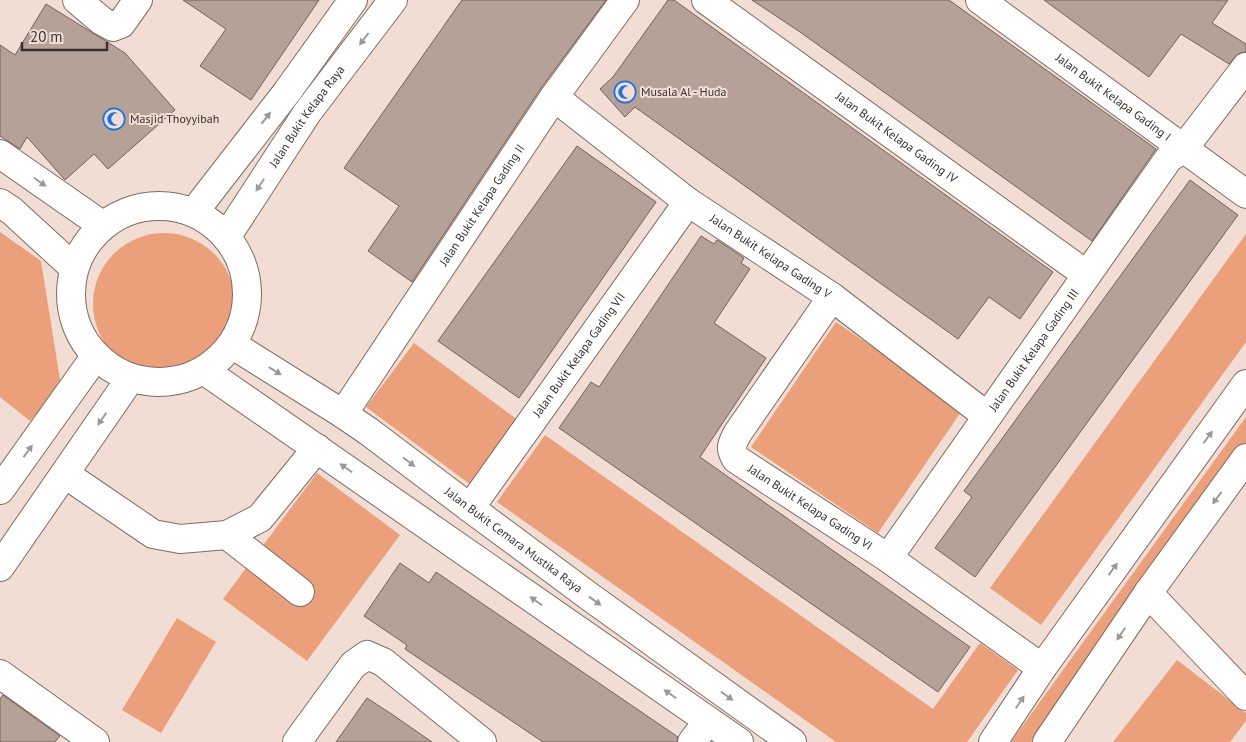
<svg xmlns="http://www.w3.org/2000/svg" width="1246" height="742" font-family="'PT Sans',sans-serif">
<rect width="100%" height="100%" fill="#f2ddd4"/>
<g fill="#eb9f7a">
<polygon points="0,232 41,261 61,386 30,421 0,397"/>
<circle cx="164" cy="304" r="71"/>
<polygon points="1246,234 1246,342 1041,625 990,588"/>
<polygon points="836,322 963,409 878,533 751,447"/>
<polygon points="414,343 519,421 471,485 366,407"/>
<polygon points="1246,417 1246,444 1031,742 1011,742"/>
<polygon points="545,435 933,709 980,643 1018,670 967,742 836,742 497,502"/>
<polygon points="317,473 400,535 307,661 223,599"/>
<polygon points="177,618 216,642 161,733 122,710"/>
<polygon points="1177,660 1246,713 1246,721 1230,742 1113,742"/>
</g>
<g fill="#b5a198" stroke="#726158">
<polygon points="183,0 319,0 251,100 200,66 226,29"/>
<polygon points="462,0 606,0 541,88 412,282 368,251 399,206 344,168"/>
<polygon points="668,0 674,0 1053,272 1020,319 989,297 958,339 635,107 625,117 600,89 613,77"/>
<polygon points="752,0 949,0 1156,149 1092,241 800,32"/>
<polygon points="1044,0 1228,0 1212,23 1246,44 1246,52 1240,53 1234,58 1229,64 1181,34 1149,77"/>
<polygon points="46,4 125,53 175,110 108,169 94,154 65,180 27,137 20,149 0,136 0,45 15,55"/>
<polygon points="577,146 656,202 519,398 438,341"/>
<polygon points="1190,180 1238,215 975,577 935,548 972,497 964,491"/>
<polygon points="701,236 714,244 717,240 744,258 741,263 750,269 714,323 766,358 700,457 970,647 938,692 559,428 591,382 599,387"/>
<polygon points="400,563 429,583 436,572 678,737 677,742 543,742 405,649 407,645 364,616"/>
<polygon points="3,695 60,736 55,742 0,742 0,699"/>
<polygon points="367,698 393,715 432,742 336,742"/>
</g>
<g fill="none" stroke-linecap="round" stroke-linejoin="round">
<g stroke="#7e6c63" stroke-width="30">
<g id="minor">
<polyline points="77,0 102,21 113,27 121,24 138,0"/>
<path id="s1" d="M 706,0 L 1087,275"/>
<path id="s2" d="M 980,0 L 1246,194"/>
<path id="s3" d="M 554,97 L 688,202 L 832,297 L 987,416"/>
<polyline points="0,154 102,225"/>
<polyline points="0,203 12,211 73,267"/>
<circle cx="159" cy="294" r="88"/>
<polyline points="194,212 287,92 353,0"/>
<path id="s4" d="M 227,236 L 307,113 L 393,0"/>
<path id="s5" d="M 832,297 L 737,434 C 732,445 729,447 736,459 L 888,558 L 1042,668"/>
<path id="s6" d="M 233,345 L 343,414 L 368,431 L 470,508 L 590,597 L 792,742"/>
<polyline points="205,371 739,742"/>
<path id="s7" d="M 343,414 L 554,97 L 625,0"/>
<polyline points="65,474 153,534 180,539 227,535 260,518 317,448"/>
<polyline points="0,490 95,357"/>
<path id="s8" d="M 470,508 L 688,202"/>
<polyline points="227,535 300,592"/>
<path id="s9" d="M 888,558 L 1169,158 L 1184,148 L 1246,67"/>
<polyline points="0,567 130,379"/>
<polyline points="1148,593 1246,696"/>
<polyline points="0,674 95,742"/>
<polyline points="297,742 353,665 367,655 383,662 482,742"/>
<polyline points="692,742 708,721"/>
<polyline points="993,742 1042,668 1246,384"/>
<polyline points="1047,742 1148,593 1246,458"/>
</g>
</g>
<use href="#minor" stroke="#fff" stroke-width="28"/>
</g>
<defs><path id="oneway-solid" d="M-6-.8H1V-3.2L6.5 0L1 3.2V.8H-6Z" transform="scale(1.25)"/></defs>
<g fill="#9c9896">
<use href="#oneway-solid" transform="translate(364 39) rotate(127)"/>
<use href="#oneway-solid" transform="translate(266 118) rotate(-52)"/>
<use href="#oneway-solid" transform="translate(40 182) rotate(35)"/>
<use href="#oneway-solid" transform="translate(260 185) rotate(123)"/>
<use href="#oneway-solid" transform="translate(275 371) rotate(32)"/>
<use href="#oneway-solid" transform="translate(102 419) rotate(125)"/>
<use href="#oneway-solid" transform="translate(1208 437) rotate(-54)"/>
<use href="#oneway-solid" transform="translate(28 451) rotate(-54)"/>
<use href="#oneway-solid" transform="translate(409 462) rotate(37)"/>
<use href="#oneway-solid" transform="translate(346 468) rotate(-145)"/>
<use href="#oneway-solid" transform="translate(1217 498) rotate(126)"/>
<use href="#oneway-solid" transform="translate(1113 569) rotate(-54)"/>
<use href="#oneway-solid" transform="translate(536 601) rotate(-145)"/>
<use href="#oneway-solid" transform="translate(595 601) rotate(36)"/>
<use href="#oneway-solid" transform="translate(1121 634) rotate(124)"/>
<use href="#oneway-solid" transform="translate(670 694) rotate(-145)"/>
<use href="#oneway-solid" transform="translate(727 696) rotate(36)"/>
<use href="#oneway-solid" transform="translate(1020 702) rotate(-56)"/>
</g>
<defs>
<g id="mosque-ring" transform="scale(1.125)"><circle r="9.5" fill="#f2ddd4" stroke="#1c73dd" stroke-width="1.5"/><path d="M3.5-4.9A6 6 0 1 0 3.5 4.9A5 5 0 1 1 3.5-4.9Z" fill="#1c73dd"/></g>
</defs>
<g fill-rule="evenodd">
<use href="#mosque-ring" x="625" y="92"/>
<use href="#mosque-ring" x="114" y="119"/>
</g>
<g text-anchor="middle" stroke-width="4" stroke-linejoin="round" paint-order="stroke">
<g font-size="12" fill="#38302c" stroke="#f2ddd4" text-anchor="start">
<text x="641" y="96">Musala Al - Huda</text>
<text x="130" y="123">Masjid Thoyyibah</text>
</g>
<g font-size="12" fill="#38302c" stroke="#f2ddd4">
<text dy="4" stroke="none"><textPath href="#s2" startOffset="165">Jalan Bukit Kelapa Gading I</textPath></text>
<text dy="4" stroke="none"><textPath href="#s4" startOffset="144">Jalan Bukit Kelapa Raya</textPath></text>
<text dy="4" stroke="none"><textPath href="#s1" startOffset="235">Jalan Bukit Kelapa Gading IV</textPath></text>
<text dy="4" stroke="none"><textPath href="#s7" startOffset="251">Jalan Bukit Kelapa Gading II</textPath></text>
<text dy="4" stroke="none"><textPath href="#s3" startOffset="269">Jalan Bukit Kelapa Gading V</textPath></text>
<text dy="4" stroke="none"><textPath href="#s9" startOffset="254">Jalan Bukit Kelapa Gading III</textPath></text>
<text dy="4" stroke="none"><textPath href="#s8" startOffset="188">Jalan Bukit Kelapa Gading VII</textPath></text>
<text dy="4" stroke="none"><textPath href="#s5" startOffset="282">Jalan Bukit Kelapa Gading VI</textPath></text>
<text dy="4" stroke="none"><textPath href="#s6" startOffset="342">Jalan Bukit Cemara Mustika Raya</textPath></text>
</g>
</g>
<path d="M22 42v8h85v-8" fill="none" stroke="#38302c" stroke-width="2.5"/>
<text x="30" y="42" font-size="15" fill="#38302c" stroke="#f2ddd4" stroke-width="4" paint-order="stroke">20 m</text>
</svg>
